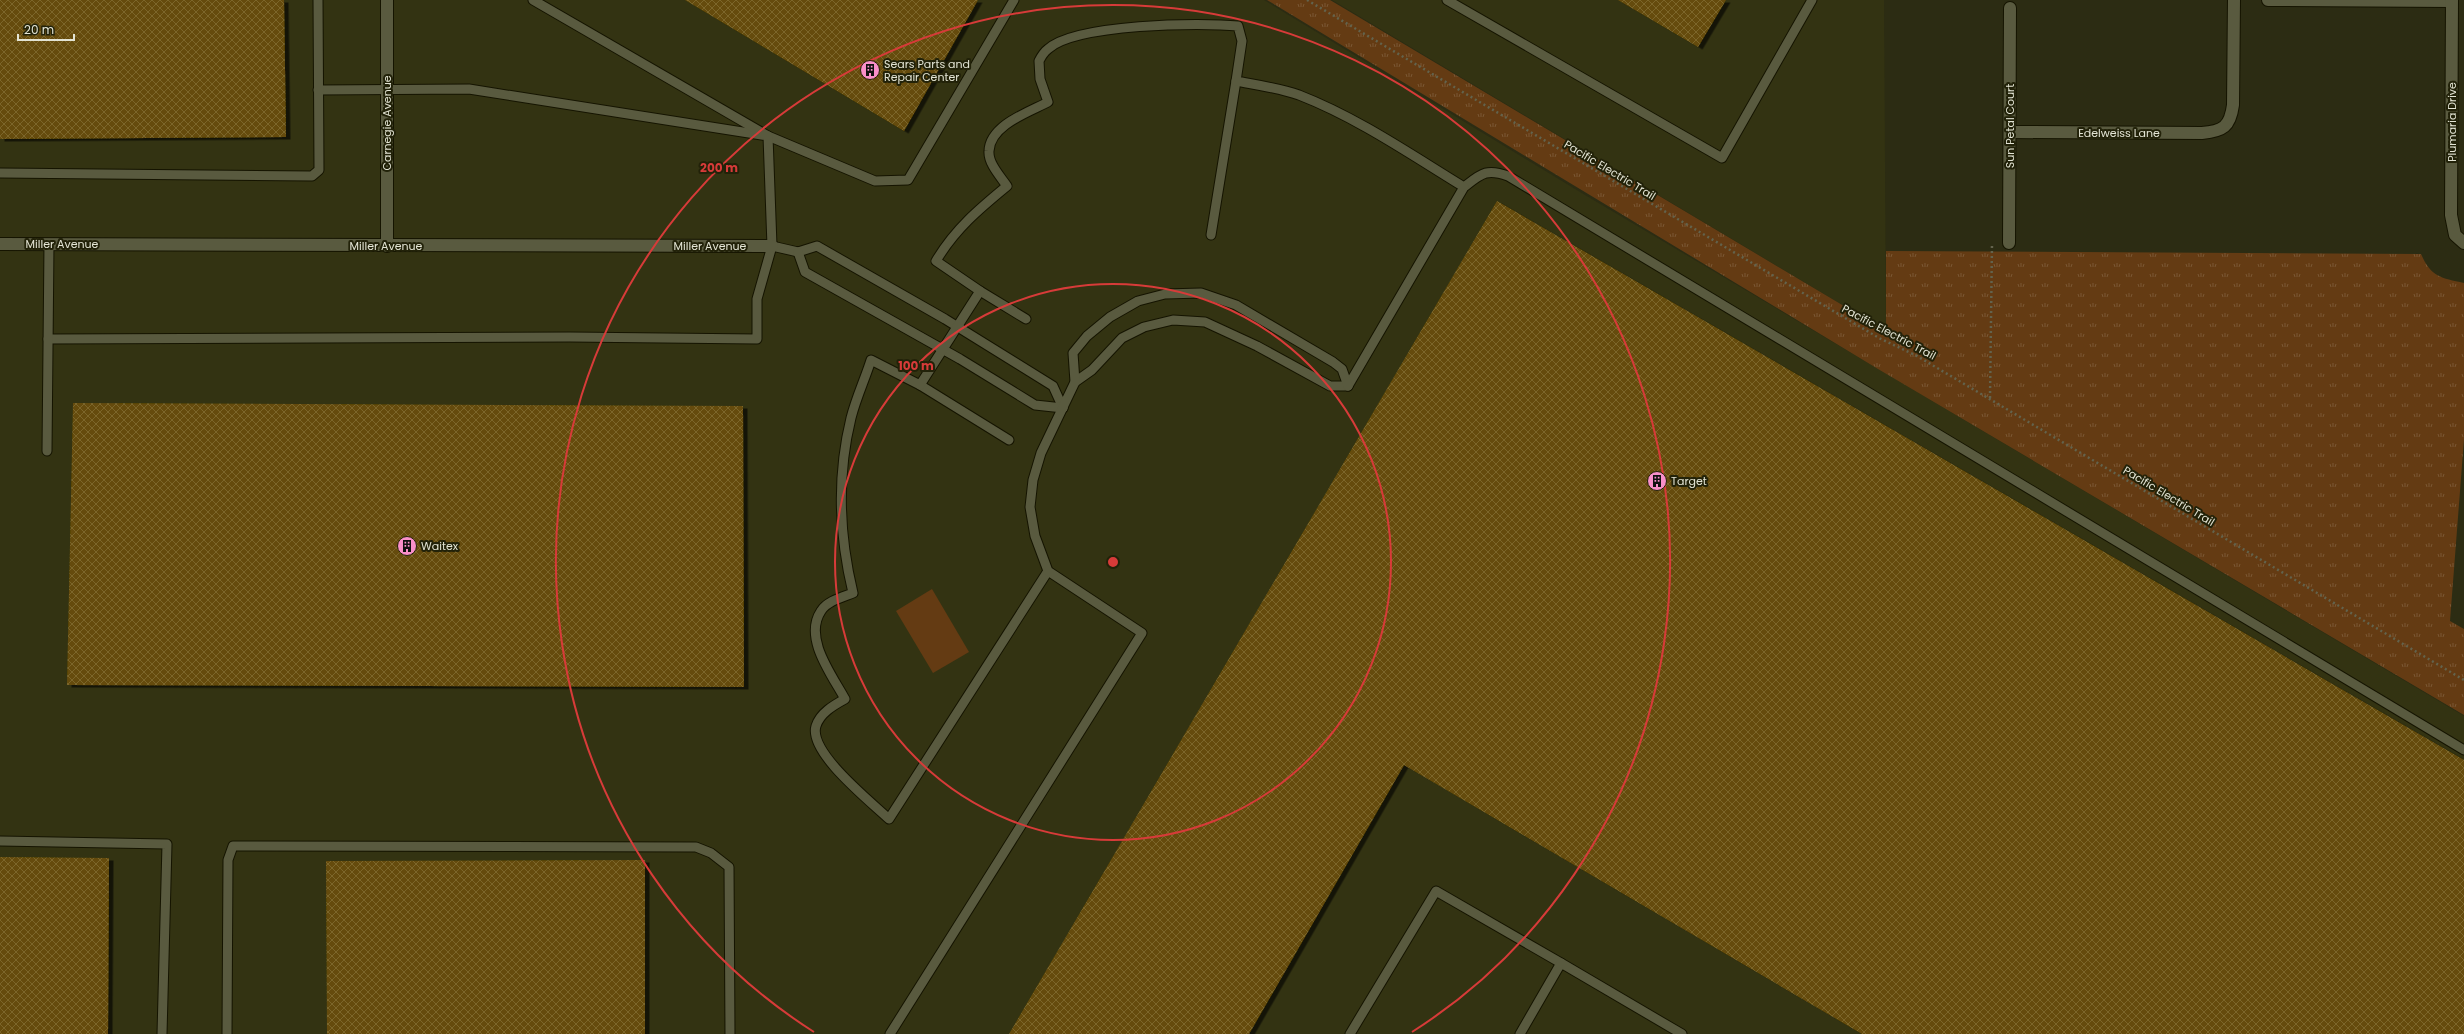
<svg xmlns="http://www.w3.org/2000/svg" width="2464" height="1034" font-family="Poppins,sans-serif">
<defs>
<pattern id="grass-tufts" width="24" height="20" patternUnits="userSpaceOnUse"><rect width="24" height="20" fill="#643b13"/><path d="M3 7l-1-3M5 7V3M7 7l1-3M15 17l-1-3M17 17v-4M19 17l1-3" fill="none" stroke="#7a5734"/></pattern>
<pattern id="building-cross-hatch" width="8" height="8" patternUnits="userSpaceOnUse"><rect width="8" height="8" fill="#654c08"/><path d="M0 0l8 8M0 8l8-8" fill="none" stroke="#7b662b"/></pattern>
<filter id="shadow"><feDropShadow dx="4.5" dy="2.5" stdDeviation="0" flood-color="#0009"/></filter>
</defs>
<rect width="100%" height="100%" fill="#2c2c13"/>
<g fill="#333312">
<polygon points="0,0 1264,0 1585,195 2464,716 2464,1034 0,1034"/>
<polygon points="1332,0 1884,0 1886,331"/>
</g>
<path fill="url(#grass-tufts)" d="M 1267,0 L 1330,0 L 1886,331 L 1886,251 L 2421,254 C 2431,277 2441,278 2464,283 L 2464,439 L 2450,621 L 2464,629 L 2464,715 L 1878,369 Z"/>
<polygon fill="#643b13" points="932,589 969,652 933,673 896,611"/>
<g fill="url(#building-cross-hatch)" filter="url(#shadow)">
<polygon points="0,0 284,0 286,137 0,139"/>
<polygon points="685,0 978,0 904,131"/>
<polygon points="1618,0 1726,0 1698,47"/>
<polygon points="1497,201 2464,760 2464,1034 1862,1034 1404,765 1249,1034 1009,1034"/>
<polygon points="73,403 743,406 744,687 67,685"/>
<polygon points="0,857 109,858 108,1034 0,1034"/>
<polygon points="645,860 645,1034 327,1034 326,861"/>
</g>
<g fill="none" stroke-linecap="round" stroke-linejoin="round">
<g stroke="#151400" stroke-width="11">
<g id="service">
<polyline points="1447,0 1722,158 1812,0"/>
<polyline points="318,90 469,89 768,136 875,181 908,180 1014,0"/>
<polyline points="0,173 312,176 319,170 318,0"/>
<polyline points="1211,235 1236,81"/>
<polyline points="772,246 798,252 817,246 945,319 1053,386 1063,408"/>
<polyline points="798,252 805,272 960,359 1035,405 1063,408"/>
<polyline points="980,291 1026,319"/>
<polyline points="48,339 570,337 757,339 757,299 772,246 768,136 533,0"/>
<polyline points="1075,382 1092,370 1122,338 1144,327 1173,320 1205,322 1257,346 1330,386 1348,386"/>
<polyline points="920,385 1009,440"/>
<path d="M 1348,386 L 1464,187 C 1481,174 1486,168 1508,176 L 2464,750"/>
<polyline points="47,451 49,244"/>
<path d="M 1048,571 L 889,819 C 870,801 808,752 816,726 C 820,713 834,705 845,699 C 832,675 803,638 821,611 C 827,601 843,597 853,593 C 839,535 837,475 851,418 C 856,398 865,379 871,360 L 920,385 L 980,291 L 936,261 C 955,229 979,209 1007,186 C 1000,176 988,163 989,151 C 990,125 1029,112 1048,102 L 1040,79 L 1039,61 C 1041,57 1044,52 1048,49 C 1075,24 1201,22 1238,26 L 1242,41 L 1236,81 C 1257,85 1279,88 1299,95 C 1358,118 1410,154 1464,187"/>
<polyline points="0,841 167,844 162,1034"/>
<polyline points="227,1034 228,860 233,846 696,847 711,853 729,867 730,1034"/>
<polyline points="890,1034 1142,633 1048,571 1035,536 1030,507 1033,480 1041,453 1075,382 1073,353 1087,336 1110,317 1138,301 1165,294 1201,293 1236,305 1333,362 1342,369 1348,386"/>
<polyline points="1350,1034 1436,891 1561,963"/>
<polyline points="1520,1034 1561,963 1682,1034"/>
</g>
</g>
<g stroke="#151400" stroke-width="14">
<g id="minor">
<polyline points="2268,0 2452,1"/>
<polyline points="2452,0 2451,215 2455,235 2464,243"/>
<path d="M 2010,132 L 2202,133 C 2223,131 2230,127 2233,105 L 2234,0"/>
<polyline points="2009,243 2010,8"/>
<polyline points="0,244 772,246"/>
<polyline points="387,246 387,0"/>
</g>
</g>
<g stroke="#63634d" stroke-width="2.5" stroke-dasharray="2 3" stroke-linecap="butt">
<polyline points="1307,0 1879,338 1917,356 2464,680"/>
<polyline points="1990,398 1992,243"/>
</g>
<use href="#service" stroke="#595a3f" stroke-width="9"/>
<use href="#minor" stroke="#595a3f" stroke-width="12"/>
</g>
<g fill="none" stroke="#d73b39" stroke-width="2">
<circle cx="1113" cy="562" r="278"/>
<path d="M814 1032A557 557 0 1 1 1412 1032"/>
</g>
<defs>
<g id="building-disc" transform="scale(1)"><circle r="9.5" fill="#f98fc9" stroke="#222209"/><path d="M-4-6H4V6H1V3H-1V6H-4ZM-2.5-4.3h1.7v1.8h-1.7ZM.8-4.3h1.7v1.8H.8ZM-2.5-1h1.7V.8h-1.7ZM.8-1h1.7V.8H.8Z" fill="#111"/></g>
</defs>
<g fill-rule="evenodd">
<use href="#building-disc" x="870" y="70"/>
<use href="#building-disc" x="1657" y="481"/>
<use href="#building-disc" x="407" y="546"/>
</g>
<g text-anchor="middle" stroke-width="4" stroke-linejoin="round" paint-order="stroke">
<g font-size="11" fill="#e3e4d4" stroke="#222209" text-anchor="start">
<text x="884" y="68">Sears Parts and<tspan x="884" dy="13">Repair Center</tspan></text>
<text x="1671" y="485">Target</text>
<text x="421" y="550">Waitex</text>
</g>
<g font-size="11" fill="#e3e4d4" stroke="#222209">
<text transform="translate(2452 122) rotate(-90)" y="4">Plumaria Drive</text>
<text transform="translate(387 123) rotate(-90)" y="4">Carnegie Avenue</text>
<text transform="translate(2010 126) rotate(-90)" y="4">Sun Petal Court</text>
<text x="2119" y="137">Edelweiss Lane</text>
<text transform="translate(1610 170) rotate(31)" y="4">Pacific Electric Trail</text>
<text x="62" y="248">Miller Avenue</text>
<text x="386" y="250">Miller Avenue</text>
<text x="710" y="250">Miller Avenue</text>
<text transform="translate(1889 332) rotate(28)" y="4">Pacific Electric Trail</text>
<text transform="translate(2169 496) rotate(31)" y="4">Pacific Electric Trail</text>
</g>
</g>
<circle cx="1113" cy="562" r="6" fill="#d73b39" stroke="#222209" stroke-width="2"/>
<g font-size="12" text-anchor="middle" font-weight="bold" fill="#d73b39" stroke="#222209" stroke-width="4" stroke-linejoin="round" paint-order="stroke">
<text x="719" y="172">200 m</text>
<text x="916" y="370">100 m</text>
</g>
<path d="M18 34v6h56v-6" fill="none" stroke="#e3e4d4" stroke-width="2"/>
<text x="24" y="34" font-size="12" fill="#e3e4d4" stroke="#222209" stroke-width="3" paint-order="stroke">20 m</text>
</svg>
